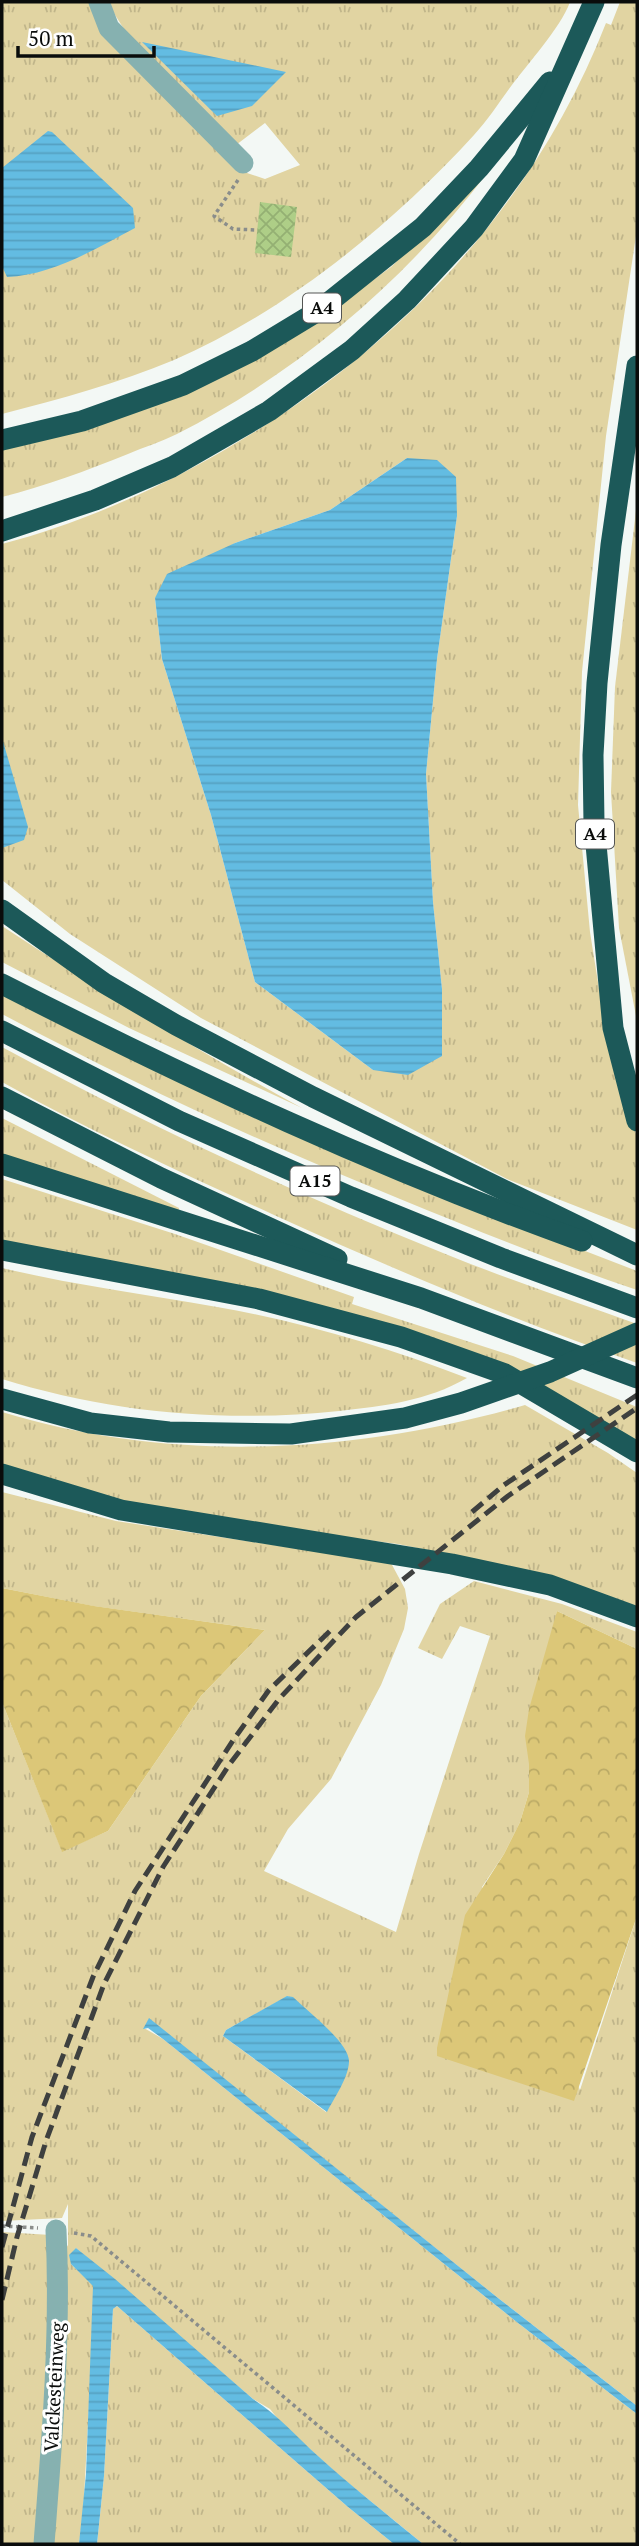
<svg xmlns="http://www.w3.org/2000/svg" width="639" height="2546" font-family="'PT Serif',serif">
<defs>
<pattern id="grass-tufts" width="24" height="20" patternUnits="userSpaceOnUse" patternTransform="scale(1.75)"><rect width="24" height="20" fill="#e1d4a2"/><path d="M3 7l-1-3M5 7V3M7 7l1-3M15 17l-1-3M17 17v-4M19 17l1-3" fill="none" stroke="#c0b58a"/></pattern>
<pattern id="forest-crowns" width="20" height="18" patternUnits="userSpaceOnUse" patternTransform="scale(1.75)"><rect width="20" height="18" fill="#dcc778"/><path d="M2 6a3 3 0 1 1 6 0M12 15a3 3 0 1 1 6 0" fill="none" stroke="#ba6"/></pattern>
<pattern id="water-rules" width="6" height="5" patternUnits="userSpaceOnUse" patternTransform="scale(1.75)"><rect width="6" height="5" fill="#63bce2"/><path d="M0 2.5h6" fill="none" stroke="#55a0c1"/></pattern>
<pattern id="building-cross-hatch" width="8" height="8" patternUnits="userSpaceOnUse" patternTransform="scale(1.75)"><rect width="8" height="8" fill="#aece87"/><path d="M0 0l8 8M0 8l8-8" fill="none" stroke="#94b073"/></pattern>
</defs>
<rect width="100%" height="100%" fill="#f3f8f5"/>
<g fill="url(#grass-tufts)" fill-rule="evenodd">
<path d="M 2,2 L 90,2 L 241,171 L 265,179 L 300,165 L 265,123 L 236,145 L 137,50 L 107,2 L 570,2 C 560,29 527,64 509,89 C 498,104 487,121 474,135 C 393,224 285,312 174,360 C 119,383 60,399 2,414 Z"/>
<path d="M 620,2 L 637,2 L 637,229 L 606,436 L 582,672 L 578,805 L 590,932 L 607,1039 L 625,1109 L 637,1136 L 637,1230 L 507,1179 L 201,1018 L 70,934 L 2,880 L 2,544 C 79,524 153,491 221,452 C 394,353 533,210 606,23 L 611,25 ZM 407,458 L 457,516 L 437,659 L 426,774 L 433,902 L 442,989 L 442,1055 L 373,1070 L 255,982 L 211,815 L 162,659 L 155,598 L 235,543 L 330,510 Z"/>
<path d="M 488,172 C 406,280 299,372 177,434 C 161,442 144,447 128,454 C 86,471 45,486 2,497 L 2,447 L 319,319 L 391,267 Z"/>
<polygon points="637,502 637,1021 619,928 611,792 615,687"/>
<path d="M 2,926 C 100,990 199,1052 302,1108 L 129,1028 L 2,962 Z"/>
<path d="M 2,993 L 476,1209 L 637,1271 L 637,1290 C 557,1263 478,1231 400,1199 C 265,1144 131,1083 2,1014 Z"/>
<path d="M 2,1047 C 145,1124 292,1192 443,1253 C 507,1279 573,1301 637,1324 L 637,1363 C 513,1320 393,1269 274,1215 C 182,1173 90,1131 2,1082 Z"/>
<polygon points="2,1118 179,1208 178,1214 2,1156"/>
<polygon points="2,1179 175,1234 354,1297 352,1304 513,1356 637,1407 637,1446 500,1368 2,1245"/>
<path d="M 2,1268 C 73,1285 145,1294 217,1307 C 303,1322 386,1347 467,1378 C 427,1401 384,1406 339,1411 C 225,1423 111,1413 2,1379 Z"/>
<path d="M 525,1405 L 608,1453 L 637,1473 L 637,1609 L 508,1567 L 398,1544 L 305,1532 L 123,1501 L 2,1465 L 2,1412 C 172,1464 355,1454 525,1405 Z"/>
<path d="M 2,1492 L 116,1521 L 391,1563 L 405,1589 L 408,1608 L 404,1629 L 381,1685 L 331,1779 L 288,1829 L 264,1871 L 396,1932 L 419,1854 L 490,1636 L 460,1626 L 442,1659 L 418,1648 L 440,1604 L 474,1581 L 562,1604 L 637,1632 L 637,1649 L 557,1611 L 529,1764 L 529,1792 L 520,1822 L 504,1854 L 482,1887 L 580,2090 L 637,1916 L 637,2406 L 498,2298 L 149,2019 L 144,2028 L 163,2039 L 518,2323 L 637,2414 L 637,2544 L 423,2544 L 341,2477 L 281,2423 L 270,2409 L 253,2399 L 76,2248 L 71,2264 L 93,2285 L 93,2332 L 83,2515 L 79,2544 L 49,2544 L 62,2255 L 68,2245 L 68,2204 L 62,2218 L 2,2221 L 2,1702 L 62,1851 L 108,1831 L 201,1696 L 265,1630 L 93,1606 L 2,1588 ZM 288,1996 L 346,2074 L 326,2112 L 223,2036 L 226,2030 Z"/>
<polygon points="2,2232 51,2235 53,2340 36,2544 2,2544"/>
<polygon points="117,2306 348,2507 394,2544 97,2544 104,2476 113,2309"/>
</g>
<g fill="url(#forest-crowns)">
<polygon points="2,1588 94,1606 265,1630 201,1696 108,1831 62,1852 2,1702"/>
<polygon points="557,1611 637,1649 637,1916 574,2101 437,2056 437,2048 465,1915 504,1854 520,1822 529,1792 529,1764 525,1736 529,1709"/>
</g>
<g fill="url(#water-rules)">
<polygon points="142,42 286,72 252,106 217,116"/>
<path d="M 48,131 L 52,132 L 133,208 L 135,228 C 95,249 53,275 7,277 L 2,266 L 2,168 Z"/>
<polygon points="407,458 437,460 456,477 457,516 437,659 426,774 433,902 442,989 442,1056 408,1075 373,1070 255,982 211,815 162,659 155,598 167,574 235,543 330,510"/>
<polygon points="2,738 28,827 24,840 2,848"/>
<path d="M 287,1996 L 293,1997 C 307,2011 350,2043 349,2062 C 348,2079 334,2098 327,2112 L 223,2036 L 226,2030 Z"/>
<polygon points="149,2018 498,2298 637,2406 637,2414 518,2323 163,2039 148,2028 143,2029"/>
<path d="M 76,2248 L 115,2279 L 253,2399 C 277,2414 297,2437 318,2456 C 352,2487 388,2515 423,2544 L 394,2544 L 348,2507 L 117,2306 L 113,2309 L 104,2476 L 97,2544 L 79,2544 L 86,2474 L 93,2286 L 71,2264 L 69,2255 Z"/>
</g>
<polygon fill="url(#building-cross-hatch)" points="260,202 297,207 291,257 255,253"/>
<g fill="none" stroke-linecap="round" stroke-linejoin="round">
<g stroke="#8a8d8b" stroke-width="3.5" stroke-dasharray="3.5 3.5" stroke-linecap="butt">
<polyline points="238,180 214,216 233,229 257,230"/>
<polyline points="2,2226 38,2228"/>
<polyline points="74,2233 91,2236 460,2544"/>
</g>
<g stroke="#86b1b0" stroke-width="21">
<polyline points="99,2 109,28 243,163"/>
<path d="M 44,2544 C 52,2439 61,2335 56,2230"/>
</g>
<g stroke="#1c5959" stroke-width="21">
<polyline points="637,366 611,545 597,683 593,755 594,823 613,1028 637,1121"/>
<polyline points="2,440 82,421 183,385 252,351 318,311 423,227 479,168 550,82"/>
<polyline points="2,531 95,500 172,467 269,411 352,350 407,300 474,228 524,160 594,2"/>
<polyline points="2,910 104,983 176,1025 313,1097 637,1255"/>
<path d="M 2,984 C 190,1080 383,1170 582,1241"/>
<polyline points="2,1031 179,1121 351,1197 501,1258 637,1308"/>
<polyline points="2,1097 161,1178 337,1259"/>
<polyline points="2,1164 421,1298 637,1378"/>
<polyline points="2,1250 259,1299 401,1337 505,1374 637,1452"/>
<polyline points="2,1399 90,1423 169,1432 291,1434 405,1418 461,1403 550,1372 637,1333"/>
<polyline points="2,1474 121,1510 452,1564 550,1585 637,1617"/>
</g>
<g stroke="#3e403f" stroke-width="5" stroke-dasharray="14 7" stroke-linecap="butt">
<polyline points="472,1512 504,1485 637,1395"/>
<polyline points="2,2247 32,2137 93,1977 135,1891 234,1739 269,1690 330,1631"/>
<polyline points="2,2300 17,2237 46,2141 104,1984 163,1867 229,1765 279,1699 356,1617 508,1496 637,1408"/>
</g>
</g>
<g text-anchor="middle" stroke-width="6" stroke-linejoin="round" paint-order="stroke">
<g fill="#fff" stroke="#545554" stroke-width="2">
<rect x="303" y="293.5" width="38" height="29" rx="5"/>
<rect x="576" y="819.5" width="38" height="29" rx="5"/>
<rect x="290.5" y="1166.5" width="49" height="29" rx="5"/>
</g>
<g font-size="18" font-weight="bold" fill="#0a0c0b">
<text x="322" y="314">A4</text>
<text x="595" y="840">A4</text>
<text x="315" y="1187">A15</text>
</g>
<g font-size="19" fill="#0a0c0b" stroke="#fff">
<text transform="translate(54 2387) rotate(-87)" y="7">Valckesteinweg</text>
</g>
</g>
<rect width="639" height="2546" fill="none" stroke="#0a0c0b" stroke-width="7"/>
<path d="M18 46v10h136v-10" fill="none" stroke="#0a0c0b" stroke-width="3.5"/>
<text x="28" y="46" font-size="21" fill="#0a0c0b" stroke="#ffffff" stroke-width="5" paint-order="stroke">50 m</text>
</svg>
